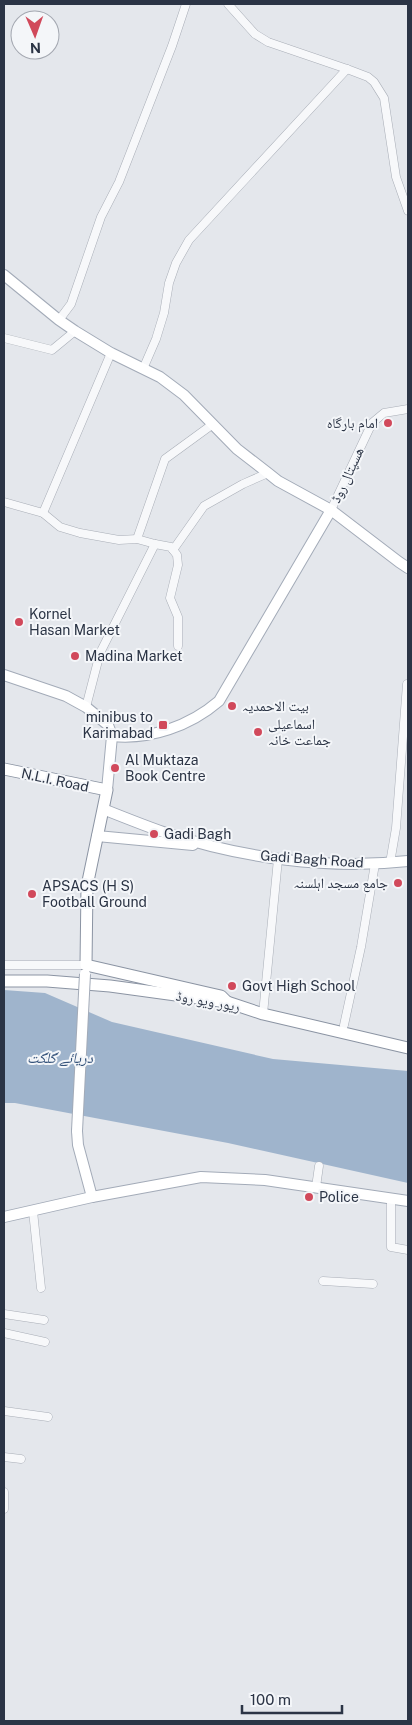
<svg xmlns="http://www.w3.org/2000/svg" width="412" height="1725" font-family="'Public Sans','Noto Naskh Arabic',sans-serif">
<rect width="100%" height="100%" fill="#e4e7ec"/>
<polygon fill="#9fb4cc" points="4,990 45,993 112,1022 273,1059 408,1071 408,1183 228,1143 15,1103 4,1103"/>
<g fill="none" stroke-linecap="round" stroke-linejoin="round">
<g stroke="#a9aeb7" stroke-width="9">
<g id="minor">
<polyline points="228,4 255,34 268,42 347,69 368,77 374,82 384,98 396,177 408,211"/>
<polyline points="59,320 71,304 101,217 119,182 172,46 186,4"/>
<polyline points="4,338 52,350 75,331"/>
<polyline points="143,369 156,339 164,313 169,283 176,263 189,240 347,69"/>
<polyline points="4,502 43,513 60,527 80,533 119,540 137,539 155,544 171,547 177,555 178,565 170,598 178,617 178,646"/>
<polyline points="331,510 372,423 384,413 408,409"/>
<polyline points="43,513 111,353"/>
<polyline points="137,539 165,459 213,424"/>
<polyline points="173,550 204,506 243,484 268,473"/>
<polyline points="86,707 100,653 155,544"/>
<polyline points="390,863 396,828 407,684"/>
<polyline points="4,965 86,965"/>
<polyline points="263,1014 278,859"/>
<polyline points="344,1025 361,947 375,864"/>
<polyline points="316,1187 319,1166"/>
<polyline points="391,1198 391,1247 408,1250"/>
<polyline points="33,1211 41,1288"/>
<polyline points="323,1281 373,1284"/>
<polyline points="4,1314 44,1320"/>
<polyline points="4,1333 45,1342"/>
<polyline points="4,1411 48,1417"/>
<polyline points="4,1457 21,1459"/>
<polyline points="4,1492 4,1509"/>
</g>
</g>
<g stroke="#a3abb8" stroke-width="12">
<g id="major">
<polyline points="4,275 59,320 75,331 111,353 160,377 184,395 237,449 268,473 278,481 331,510 399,562 408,568"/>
<polyline points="4,675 66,696 86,707 108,725 112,736 107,790"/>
<path d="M 112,736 C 150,740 190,726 219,701 L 331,510"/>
<path d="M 103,809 C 123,817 143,825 163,832 C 241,858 327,870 408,861"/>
<polyline points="97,836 193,845"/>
<polyline points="77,1131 78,1145 92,1197"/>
<polyline points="4,1217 92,1197 201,1177 265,1180 408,1201"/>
</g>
</g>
<g stroke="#8b94a3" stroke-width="13">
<g id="highway">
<polyline points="4,769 107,790 87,886 86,965 212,994 221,996 227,1002"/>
<polyline points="4,981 47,981 110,986 227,1002 263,1014 408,1048"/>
</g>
</g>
<use href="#minor" stroke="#f7f8fa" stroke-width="8"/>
<use href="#major" stroke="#fff" stroke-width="10"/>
<use href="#highway" stroke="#fff" stroke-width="11"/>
<g stroke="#a3abb8" stroke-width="12" stroke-linecap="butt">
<polyline id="major-bridge" points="77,1131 85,974"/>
</g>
<use href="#major-bridge" stroke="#fff" stroke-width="10"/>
</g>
<g fill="#d1495b" stroke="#f4f6f9" stroke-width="2">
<circle cx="388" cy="423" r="5"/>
<circle cx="19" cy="622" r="5"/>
<circle cx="75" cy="656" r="5"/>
<circle cx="232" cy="706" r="5"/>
<rect x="158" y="720" width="10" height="10" rx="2.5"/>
<circle cx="258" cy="732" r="5"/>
<circle cx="115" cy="768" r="5"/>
<circle cx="154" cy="834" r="5"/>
<circle cx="398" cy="883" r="5"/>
<circle cx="32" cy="894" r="5"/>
<circle cx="232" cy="986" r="5"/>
<circle cx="309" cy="1197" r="5"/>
</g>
<g text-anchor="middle" stroke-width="4" stroke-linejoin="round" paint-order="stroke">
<g font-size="14" fill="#2b3445" stroke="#f4f6f9" text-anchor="start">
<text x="378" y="428" text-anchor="end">امام بارگاہ</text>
<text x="29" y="619">Kornel<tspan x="29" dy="16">Hasan Market</tspan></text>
<text x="85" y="661">Madina Market</text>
<text x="242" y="711">بیت الاحمدیہ</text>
<text x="153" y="722" text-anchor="end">minibus to<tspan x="153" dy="16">Karimabad</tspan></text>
<text x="268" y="729">اسماعیلی<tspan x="268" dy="16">جماعت خانہ</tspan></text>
<text x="125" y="765">Al Muktaza<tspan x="125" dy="16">Book Centre</tspan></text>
<text x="164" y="839">Gadi Bagh</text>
<text x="388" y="888" text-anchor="end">جامع مسجد اہلسنہ</text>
<text x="42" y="891">APSACS (H S)<tspan x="42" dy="16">Football Ground</tspan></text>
<text x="242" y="991">Govt High School</text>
<text x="319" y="1202">Police</text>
</g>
<g font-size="14" fill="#2b3445" stroke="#f4f6f9">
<text transform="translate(347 475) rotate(-65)" y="5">ھسپتال روڈ</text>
<text transform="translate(55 780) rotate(12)" y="5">N.L.I. Road</text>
<text transform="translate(312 859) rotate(4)" y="5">Gadi Bagh Road</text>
<text transform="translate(208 1001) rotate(10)" y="5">ریور ویو روڈ</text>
</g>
<g font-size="15" font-style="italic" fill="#34527a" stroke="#f4f6f9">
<text x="60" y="1063">دریائے گلگت</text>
</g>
</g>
<rect width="412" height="1725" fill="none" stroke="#2b3445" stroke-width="10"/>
<g transform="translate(35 35) rotate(178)"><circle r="24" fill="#f4f6f9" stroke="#a4a8b1"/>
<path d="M0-4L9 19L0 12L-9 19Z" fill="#d1495b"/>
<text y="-8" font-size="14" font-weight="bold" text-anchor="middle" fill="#2b3445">N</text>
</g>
<path d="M242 1705v8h100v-8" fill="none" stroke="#2b3445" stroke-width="2.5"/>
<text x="250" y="1705" font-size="15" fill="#2b3445" stroke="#f4f6f9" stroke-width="4" paint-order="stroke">100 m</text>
</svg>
